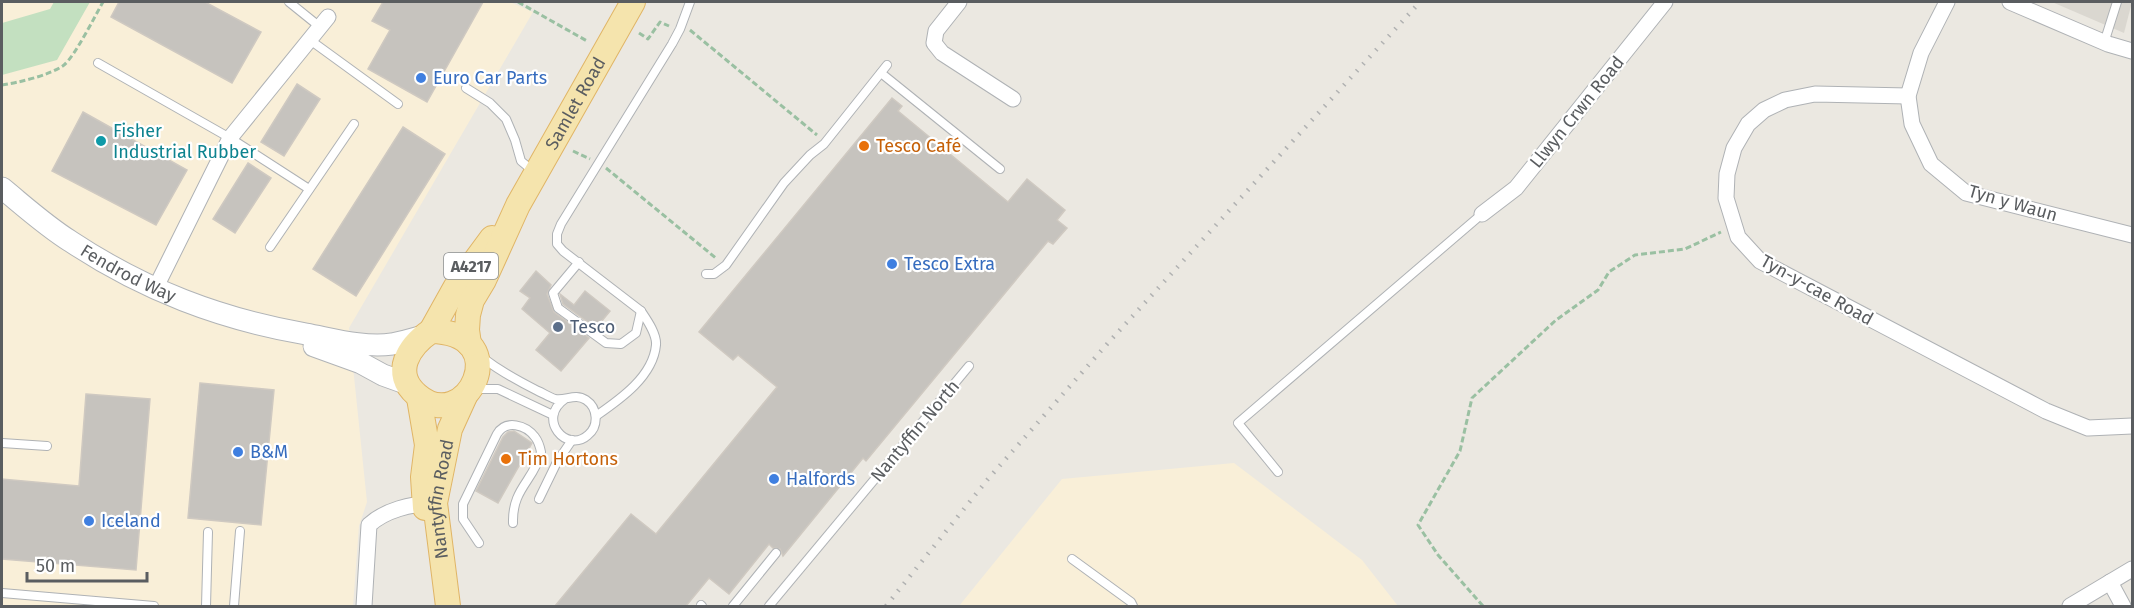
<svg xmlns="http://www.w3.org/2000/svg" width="2134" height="608" font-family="'Fira Sans',sans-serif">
<rect width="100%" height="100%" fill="#ebe8e1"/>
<g fill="#f9efd8">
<polygon points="2,2 510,2 533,12 349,328 367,502 359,526 353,606 2,606"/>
<polygon points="1234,463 1362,560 1398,606 959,606 1062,479"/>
</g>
<polygon fill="#dad7d0" points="2052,2 2132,2 2124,33"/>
<polygon fill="#c3e0c0" points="54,2 90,2 57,60 2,75 2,23 50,9"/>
<g fill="#c6c3be" stroke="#cfc9c1" stroke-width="1.5">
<polygon points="119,2 205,2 261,32 232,83 111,17"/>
<polygon points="383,2 483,2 427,102 368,69 390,30 372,21"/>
<polygon points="297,84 320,99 284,156 261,142"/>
<polygon points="892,98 902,106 898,111 1008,202 1027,179 1065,210 1057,220 1067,228 1053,244 1048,241 866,461 863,458 783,556 780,549 773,548 769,544 729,594 709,578 686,606 555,606 631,514 656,534 777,387 738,355 733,360 699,332"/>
<polygon points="83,112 187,170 156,225 52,171"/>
<polygon points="403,127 445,154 356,296 313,269"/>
<polygon points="248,163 271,178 235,233 213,219"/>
<polygon points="536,271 551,285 547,294 554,312 589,338 561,371 536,350 550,333 522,309 530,298 520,291"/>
<polygon points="585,291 610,311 596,328 563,304 560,294 574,305"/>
<polygon points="200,383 274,390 261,525 188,518"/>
<polygon points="86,394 150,399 136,570 2,559 2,479 79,486"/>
<polygon points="514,431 532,443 498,503 476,491 503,437 508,432"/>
</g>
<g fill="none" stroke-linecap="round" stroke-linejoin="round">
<g stroke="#afb2b5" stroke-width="10">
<g id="lane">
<polyline points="289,2 320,27"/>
<polyline points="310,40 398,104"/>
<polyline points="2104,43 2117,2"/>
<polyline points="98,63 230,138 309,189"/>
<polyline points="881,73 1000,169"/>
<polyline points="466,88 490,103 506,119 515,140 521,161 533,171"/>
<polyline points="270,247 354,124"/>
<polyline points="579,262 553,293 558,308 606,343 621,344 636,333 641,311"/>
<polyline points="706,274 714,274 726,265 784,183 810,155 824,144 887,65"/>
<path d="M 483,358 C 500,371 518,381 538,391 C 543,393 549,397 555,399 C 566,401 575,393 586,400 C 598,408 599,426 588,435 C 567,454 536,419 565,399"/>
<polyline points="473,389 498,389 553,415"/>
<path d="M 596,416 C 619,400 653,377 656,345 C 657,334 647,320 641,311 L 563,251 L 557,244 L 557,234 L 561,224 L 672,44 L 680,29 L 690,2"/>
<polyline points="2,443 47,446"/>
<polyline points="1278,472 1238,423 1482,214"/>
<polyline points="539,499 557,462 572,440"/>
<path d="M 479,543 L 463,519 L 463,504 L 497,434 C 506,419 526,425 535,437 C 539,442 540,447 541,452 C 534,481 512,488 513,523"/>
<polyline points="1072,559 1131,602 1133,606"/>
<polyline points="2,593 154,606"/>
<polyline points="701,605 702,606"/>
<polyline points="206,606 208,532"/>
<polyline points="234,606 240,531"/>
<polyline points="733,606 776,553"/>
<polyline points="769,606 969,366"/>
</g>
</g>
<g stroke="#afb2b5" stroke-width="17">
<g id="street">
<polyline points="959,2 936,31 934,43 942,53 1013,99"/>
<polyline points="1947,2 1921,53 1908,96 1912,124 1931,164 1966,193 2132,235"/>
<polyline points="2010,2 2108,44 2132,51"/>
<polyline points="1908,96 1815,94 1785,100 1764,110 1748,124 1734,148 1727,174 1726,198 1738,237 1760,261 2046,411 2088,428 2132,426"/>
<polyline points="1482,214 1516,188 1665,2"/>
<polyline points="155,289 230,138 328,17"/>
<polyline points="2110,582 2123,606"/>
<path d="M 364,606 L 369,525 C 385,510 411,504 433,503"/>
<polyline points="2070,606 2132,569"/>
</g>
</g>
<g stroke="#b1b4b7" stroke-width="23">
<g id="secondary">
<path id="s1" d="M 2,188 C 24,206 46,226 70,241 C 144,290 220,319 306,334 C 333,339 364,348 392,344 C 402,342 413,339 423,336"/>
<polyline points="314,346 361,363 383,375 408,384"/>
</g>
</g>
<g stroke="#e0b566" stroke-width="26">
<g id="primary">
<path d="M 431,331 C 518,333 466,438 417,395 C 391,373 409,346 431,331 Z"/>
<polyline points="431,331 455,288 492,238"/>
<path id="s2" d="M 469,344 L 467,330 L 468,315 L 472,300 L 484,280 L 518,205 L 633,2"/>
<polyline points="419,398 427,445 423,477 425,508"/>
<path id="s3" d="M 448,606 L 435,503 L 450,429 L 465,396"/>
</g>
</g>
<g stroke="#9ac0a2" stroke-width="3" stroke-dasharray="6 3" stroke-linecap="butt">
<polyline points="518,2 587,41"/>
<polyline points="690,30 817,135"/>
<polyline points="639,33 648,39 660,22 669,26"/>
<path d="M 2,85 C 17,83 51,75 64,65 C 75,56 95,16 103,2"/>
<polyline points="573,151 590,159"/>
<polyline points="606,168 717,259"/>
<polyline points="1483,606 1438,555 1418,525 1460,451 1472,398 1556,320 1598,290 1609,272 1635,255 1685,249 1721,232"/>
</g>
<use href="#lane" stroke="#fff" stroke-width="8"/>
<use href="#street" stroke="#fff" stroke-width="15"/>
<use href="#secondary" stroke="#fff" stroke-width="21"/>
<use href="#primary" stroke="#f5e4ad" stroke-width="24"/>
<polyline stroke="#b0b1b1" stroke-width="4.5" stroke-dasharray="1.5 8" stroke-linecap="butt" points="886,606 988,479 1108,343 1420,2"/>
</g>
<g fill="#3f7fe0" stroke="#fff" stroke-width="2">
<circle cx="421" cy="78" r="6"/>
<circle cx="892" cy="264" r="6"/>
<circle cx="238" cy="452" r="6"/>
<circle cx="774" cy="479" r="6"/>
<circle cx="89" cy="521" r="6"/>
</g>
<circle fill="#0f9aa8" stroke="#fff" stroke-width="2" cx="101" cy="141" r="6"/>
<g fill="#e8710a" stroke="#fff" stroke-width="2">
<circle cx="864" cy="146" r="6"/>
<circle cx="506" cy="459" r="6"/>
</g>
<circle fill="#5c6f8a" stroke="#fff" stroke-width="2" cx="558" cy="327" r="6"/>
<g text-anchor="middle" stroke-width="4.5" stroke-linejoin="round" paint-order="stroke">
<rect fill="#fff" stroke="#8c8e90" stroke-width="1.5" x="444" y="253" width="54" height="26" rx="4.5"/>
<g font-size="16" font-weight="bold" fill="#5a5d60">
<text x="471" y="272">A4217</text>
</g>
<g font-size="18" fill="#366cbe" stroke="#fff" text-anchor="start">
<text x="433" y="84">Euro Car Parts</text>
<text x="904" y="270">Tesco Extra</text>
<text x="250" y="458">B&amp;M</text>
<text x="786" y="485">Halfords</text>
<text x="101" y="527">Iceland</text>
</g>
<g font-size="18" fill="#5a5d60" stroke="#fff">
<text dy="6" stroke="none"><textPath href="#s2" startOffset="267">Samlet Road</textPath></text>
<text transform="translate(1577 112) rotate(-51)" y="6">Llwyn Crwn Road</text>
<text transform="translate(2013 203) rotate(16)" y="6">Tyn y Waun</text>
<text dy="6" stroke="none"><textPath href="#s1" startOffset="153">Fendrod Way</textPath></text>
<text transform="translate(1817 290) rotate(29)" y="6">Tyn-y-cae Road</text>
<text transform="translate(915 431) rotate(-50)" y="6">Nantyffin North</text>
<text dy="6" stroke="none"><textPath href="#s3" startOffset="108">Nantyffin Road</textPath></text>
</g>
<g font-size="18" fill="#0d838f" stroke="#fff" text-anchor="start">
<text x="113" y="137">Fisher<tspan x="113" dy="21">Industrial Rubber</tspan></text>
</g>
<g font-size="18" fill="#c56008" stroke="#fff" text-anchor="start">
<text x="876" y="152">Tesco Café</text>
<text x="518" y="465">Tim Hortons</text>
</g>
<g font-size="18" fill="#4e5e75" stroke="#fff" text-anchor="start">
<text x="570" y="333">Tesco</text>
</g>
</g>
<rect width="2134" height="608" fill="none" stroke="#5a5d60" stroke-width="6"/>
<path d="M27 572v9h120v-9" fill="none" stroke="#5a5d60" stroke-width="3"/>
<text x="36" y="572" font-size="18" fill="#5a5d60" stroke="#ffffff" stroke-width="4.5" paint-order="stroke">50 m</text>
</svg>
